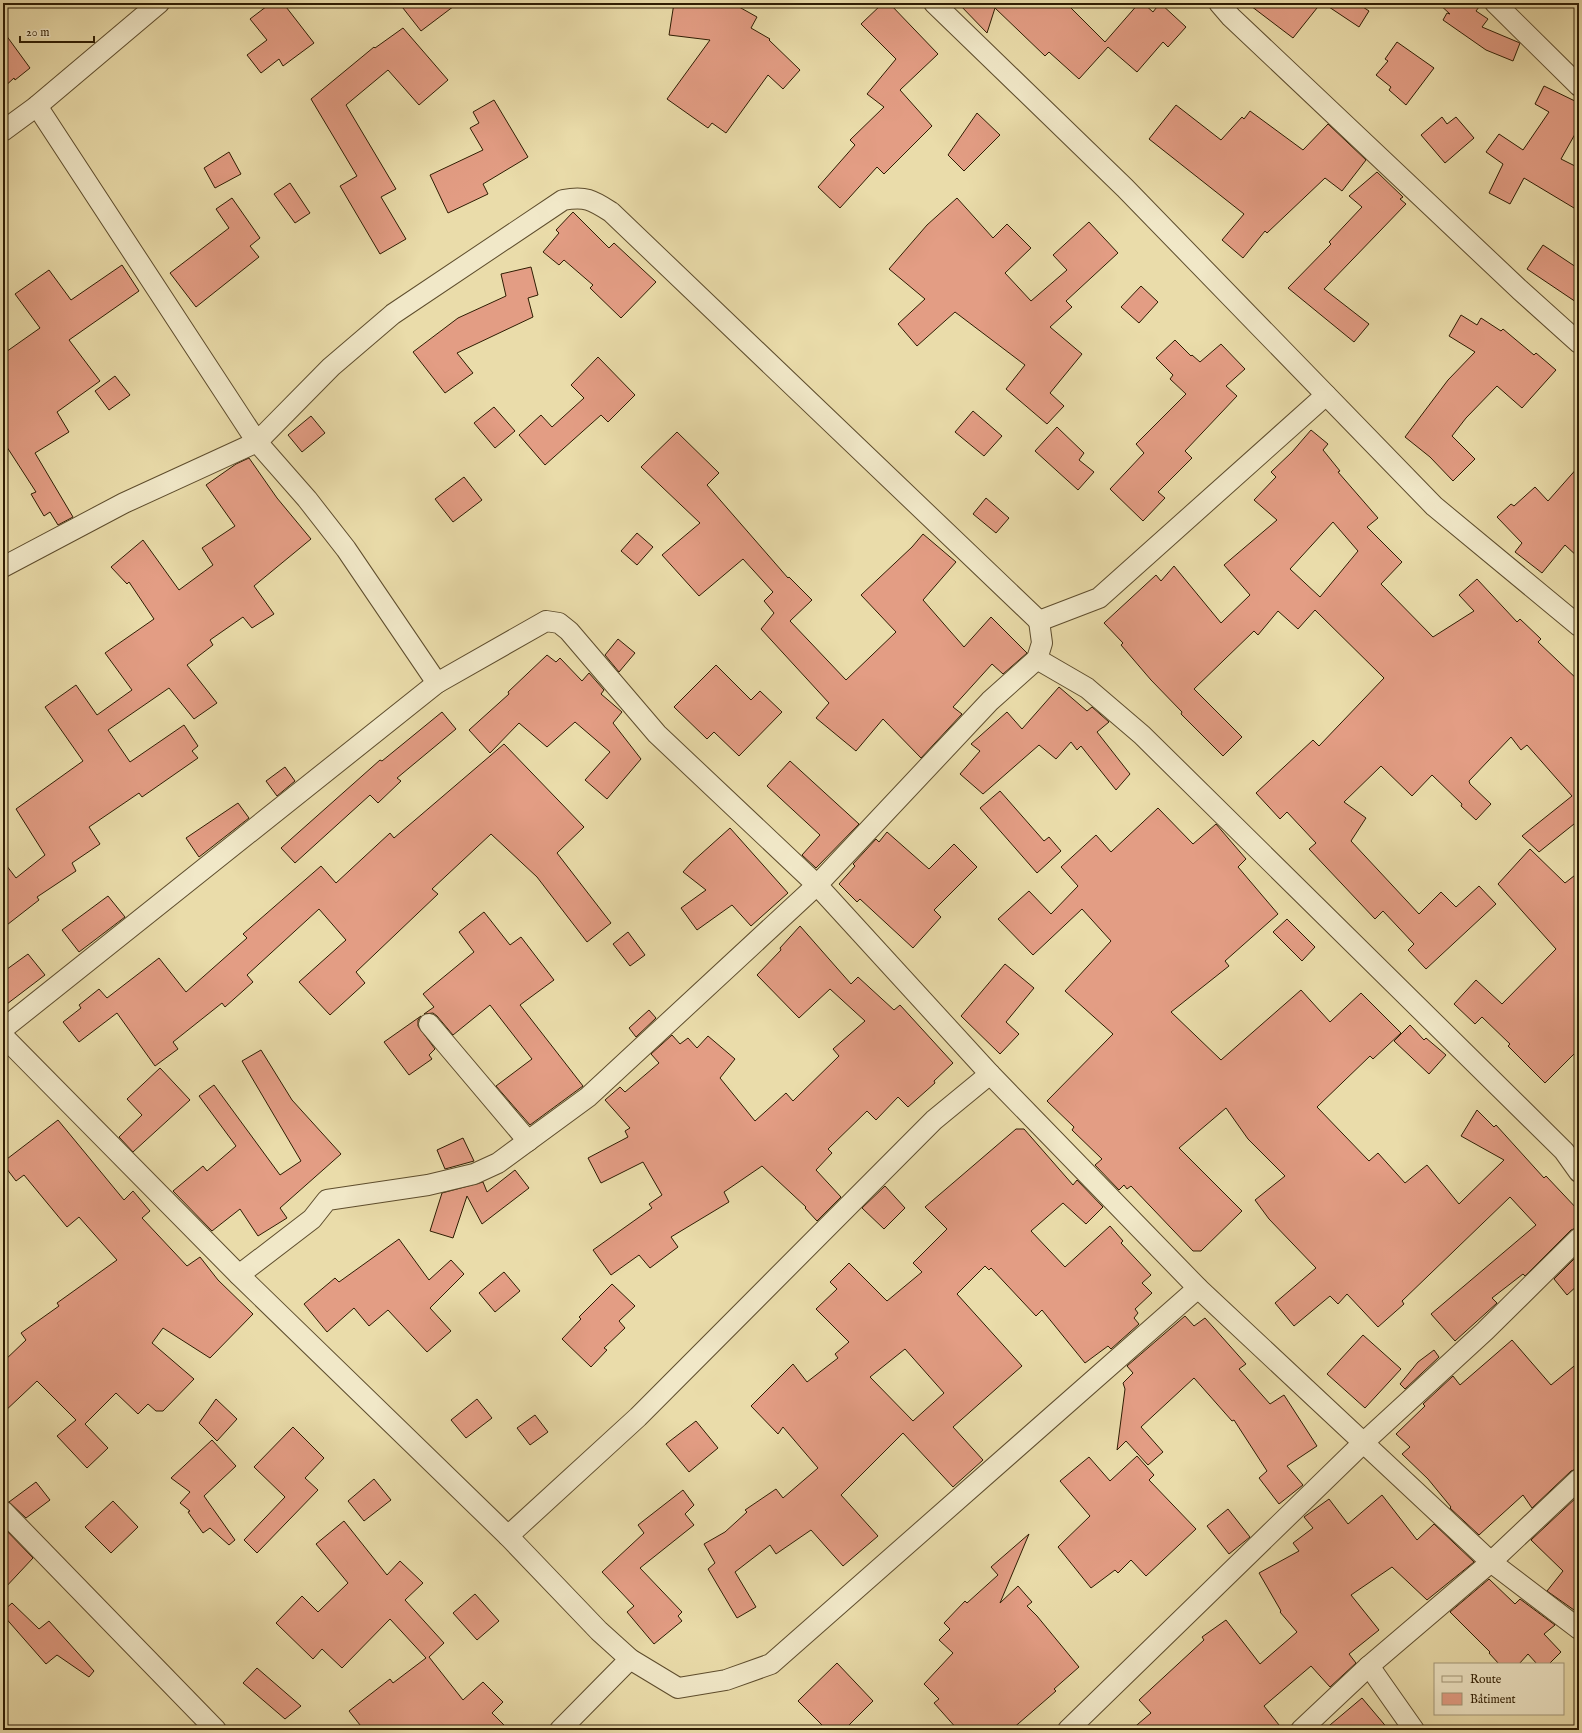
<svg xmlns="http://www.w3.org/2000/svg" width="1582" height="1733" font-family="'IM FELL English',serif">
<rect width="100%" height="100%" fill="#eadcaa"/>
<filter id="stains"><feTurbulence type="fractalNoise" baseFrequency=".005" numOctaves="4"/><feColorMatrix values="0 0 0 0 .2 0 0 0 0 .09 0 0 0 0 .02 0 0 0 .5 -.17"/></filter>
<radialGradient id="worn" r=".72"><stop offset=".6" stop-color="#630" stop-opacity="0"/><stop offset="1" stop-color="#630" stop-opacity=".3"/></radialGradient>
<g fill="#e39d84" stroke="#2f1d03" fill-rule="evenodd">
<polygon points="271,3 283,3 314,43 283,66 279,59 261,73 247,55 267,40 250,19"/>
<polygon points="399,3 458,3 421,31"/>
<polygon points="674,3 732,3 757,17 751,28 770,39 769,40 800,70 783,89 768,75 726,133 712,123 708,128 667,99 710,40 669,35"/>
<polygon points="883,3 889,3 938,54 900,90 932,126 884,174 877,167 840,208 818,187 855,145 850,140 884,107 867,94 896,59 861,24"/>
<polygon points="958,3 1066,3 1105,42 1139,3 1143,3 1153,12 1160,3 1186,27 1168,47 1163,42 1137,72 1108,47 1079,79 1049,52 1045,56 995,8 987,33"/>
<polygon points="1247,3 1321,3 1293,38"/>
<polygon points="1323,3 1357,3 1369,11 1359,27"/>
<polygon points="1438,3 1482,3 1476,11 1488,19 1482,27 1520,43 1513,61 1486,50 1443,20 1447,13 1450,14"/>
<polygon points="403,28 448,80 419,105 388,70 346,105 396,189 381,197 406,239 380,254 340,186 357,176 311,99 374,47 375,48"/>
<polygon points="3,31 30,68 15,80 14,78 3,88"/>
<polygon points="1397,42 1434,68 1406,105 1389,90 1391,87 1376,75 1388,61 1385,59"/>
<polygon points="1544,86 1579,103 1579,127 1561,159 1579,168 1579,211 1524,178 1510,204 1489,193 1503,164 1486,152 1499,134 1523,150 1549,112 1535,104"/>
<polygon points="494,100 528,157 483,184 488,194 448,213 430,175 483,150 470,128 479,123 473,112"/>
<polygon points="1176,105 1221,140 1242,117 1244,119 1250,111 1303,150 1328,124 1366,160 1342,191 1325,178 1267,233 1265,231 1243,258 1222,240 1244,214 1149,139"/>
<polygon points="977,113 1000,135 964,171 948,155"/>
<polygon points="1442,117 1447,124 1456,117 1474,138 1445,163 1421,135"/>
<polygon points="229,152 241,174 215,188 204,168"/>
<polygon points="1377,172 1403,197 1400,199 1406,204 1324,289 1369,324 1354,342 1288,288 1331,244 1329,242 1362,207 1349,196"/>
<polygon points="290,183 310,213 295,223 274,194"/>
<polygon points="232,198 260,238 250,246 259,257 196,307 170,273 229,228 216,209"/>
<polygon points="957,198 993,238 1007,224 1031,248 1005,273 1031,301 1067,270 1053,255 1089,222 1118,253 1066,301 1072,307 1050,327 1082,354 1050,393 1064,406 1047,424 1006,389 1025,365 955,312 917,346 898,324 925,299 889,269 927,225"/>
<polygon points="573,212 609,248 614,243 656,282 621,318 590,288 593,285 564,260 559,265 543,252 559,233 556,230"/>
<polygon points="1543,245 1579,269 1579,304 1527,269"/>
<polygon points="122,265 139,291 69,340 100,381 57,412 69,432 35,453 73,517 58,525 50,512 44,516 31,494 36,492 3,441 3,354 40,328 15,294 49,270 71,300"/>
<polygon points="531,267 538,295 528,298 533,317 457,353 473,373 445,393 413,352 458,318 506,296 501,274"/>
<polygon points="1141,286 1158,302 1139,323 1121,307"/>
<polygon points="1461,315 1477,325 1481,318 1501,331 1503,329 1534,355 1536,353 1556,370 1522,408 1497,386 1466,418 1452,436 1475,459 1453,481 1430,457 1405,437 1448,380 1475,352 1449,336"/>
<polygon points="1175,340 1191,356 1192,355 1200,362 1221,344 1245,369 1226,386 1237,396 1185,451 1192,458 1158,492 1165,498 1143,521 1110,489 1144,453 1136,444 1186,394 1170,379 1173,375 1156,358"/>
<polygon points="598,357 635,395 608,422 601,415 545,465 519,435 541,415 552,427 584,398 571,385"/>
<polygon points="115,376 130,395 109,410 95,391"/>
<polygon points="494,407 515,431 495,448 474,423"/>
<polygon points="973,411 1002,436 984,456 955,432"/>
<polygon points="311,416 325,433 302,452 288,435"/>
<polygon points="1057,427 1084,453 1079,460 1094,472 1078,490 1035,451"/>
<path d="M 1311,430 L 1328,444 L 1323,450 L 1340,471 L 1338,472 L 1378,518 L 1367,527 L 1402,562 L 1381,584 L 1433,637 L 1474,611 L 1459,595 L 1477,579 L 1517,622 L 1520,619 L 1541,639 L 1538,642 L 1579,681 L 1579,820 L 1539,852 L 1522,836 L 1572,796 L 1527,745 L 1521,750 L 1511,737 L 1469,781 L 1470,784 L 1491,804 L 1476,820 L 1461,806 L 1462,804 L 1432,775 L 1412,796 L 1381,766 L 1344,802 L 1366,818 L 1351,841 L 1419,914 L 1441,892 L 1456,907 L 1479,886 L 1496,904 L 1426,969 L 1408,950 L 1414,944 L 1383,911 L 1375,919 L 1309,849 L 1316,843 L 1287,812 L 1280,819 L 1256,793 L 1313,740 L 1319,746 L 1384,678 L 1315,610 L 1298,629 L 1278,611 L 1258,635 L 1254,631 L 1194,689 L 1242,737 L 1223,756 L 1181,714 L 1182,712 L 1151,680 L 1121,645 L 1123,643 L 1104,623 L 1156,575 L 1161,581 L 1174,566 L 1221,623 L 1250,595 L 1224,565 L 1277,520 L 1254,500 L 1276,477 L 1271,472 L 1292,452 ZM 1333,522 L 1358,551 L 1320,597 L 1290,569 Z"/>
<polygon points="677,432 719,473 707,485 788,578 789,577 812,600 790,621 846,680 896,632 861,595 912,547 923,534 956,562 923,600 964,647 991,617 1027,653 1003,674 992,664 953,707 962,714 921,758 883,719 856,751 816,718 829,703 761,629 774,613 764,601 773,592 743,559 699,596 662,555 700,523 641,467"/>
<polygon points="249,458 277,498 311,539 254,586 274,614 252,628 243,617 210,640 213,645 187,665 217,703 194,719 169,688 108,730 130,762 184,725 198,746 192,751 198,758 142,797 139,793 89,827 100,844 72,863 76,871 37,897 39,900 3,928 3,861 16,878 45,855 16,809 83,761 45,707 76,685 97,715 132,690 105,653 154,619 129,582 127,584 111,567 143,540 179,590 213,565 202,548 235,526 206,485 236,464"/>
<polygon points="1579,466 1579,558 1565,545 1542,573 1515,552 1522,543 1497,517 1511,504 1514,506 1535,487 1548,501"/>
<polygon points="464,477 482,500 453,522 435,499"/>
<polygon points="986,498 1009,518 996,533 973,514"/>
<polygon points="637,533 653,547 637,565 621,551"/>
<polygon points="618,639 635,653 619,672 605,655"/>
<polygon points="547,655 556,662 560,658 582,681 589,673 604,690 601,694 622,712 613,723 641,759 607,799 585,780 610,752 575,722 547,747 519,723 490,753 469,730 509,694 508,692"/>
<polygon points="716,665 751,700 760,691 782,712 739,756 714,732 707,739 674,707"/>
<polygon points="1059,687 1087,711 1092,707 1109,722 1097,732 1130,774 1116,790 1081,746 1077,750 1071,742 1056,759 1039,745 983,794 960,774 980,751 971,744 1007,712 1022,729"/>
<polygon points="442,712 456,729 397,778 401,781 378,803 370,795 295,863 281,848 380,760 382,761"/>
<polygon points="504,744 584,827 557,853 611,923 587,942 537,877 491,834 432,889 438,894 356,972 365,983 330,1015 299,982 346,940 319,909 247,975 253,982 225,1007 222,1003 173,1042 178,1049 155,1066 117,1013 79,1042 63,1022 81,1008 79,1005 99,989 107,998 159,958 186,992 247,938 243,934 321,866 336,883 390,833 394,838"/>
<polygon points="790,761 859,824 816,868 802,855 820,835 767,786"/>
<polygon points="285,767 295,781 277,796 266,781"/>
<polygon points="1000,791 1044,841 1049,837 1061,851 1037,873 980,808"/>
<polygon points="238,803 249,818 199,857 186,838"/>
<polygon points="1158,808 1193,844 1216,824 1246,859 1238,867 1278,914 1225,961 1229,966 1171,1012 1221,1060 1301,990 1330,1022 1361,993 1401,1033 1373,1059 1370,1056 1317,1107 1369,1161 1378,1153 1405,1183 1427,1165 1459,1204 1504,1160 1461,1136 1477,1110 1494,1127 1496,1125 1544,1178 1546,1176 1579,1211 1579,1227 1571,1230 1525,1276 1523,1274 1492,1298 1497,1303 1455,1341 1431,1314 1536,1225 1510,1197 1402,1301 1404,1304 1378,1327 1347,1294 1338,1304 1330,1296 1294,1326 1275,1303 1316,1268 1269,1219 1255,1200 1285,1176 1248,1139 1226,1108 1179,1148 1242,1211 1201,1251 1193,1251 1131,1186 1127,1189 1124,1185 1119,1190 1095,1165 1102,1159 1072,1130 1074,1127 1047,1101 1113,1034 1065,991 1111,941 1082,909 1033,955 998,919 1029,891 1051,914 1078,886 1061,867 1096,835 1111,852"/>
<polygon points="730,828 788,893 751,926 732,905 697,930 681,908 706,890 683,872 691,863"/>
<polygon points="887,832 929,869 954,844 977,867 934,910 941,917 913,948 860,899 857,902 839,884 855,866 853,864 876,839 879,842"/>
<polygon points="1530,849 1565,883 1579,872 1579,1049 1545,1083 1508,1046 1510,1044 1482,1017 1475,1024 1454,1004 1476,980 1502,1004 1556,949 1498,884"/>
<polygon points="108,896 125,917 79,952 62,930"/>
<polygon points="484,912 510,945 521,937 554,980 520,1005 583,1086 530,1125 496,1086 532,1059 490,1005 453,1035 437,1016 433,1013 424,1014 434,1007 423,994 474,952 459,932"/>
<polygon points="1287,919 1315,947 1302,961 1273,932"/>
<polygon points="800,926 851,984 858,977 894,1010 900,1005 953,1063 934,1081 935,1083 908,1107 898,1097 876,1120 867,1111 828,1149 832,1153 816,1170 841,1197 817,1221 805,1208 806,1207 762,1166 724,1192 729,1202 671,1237 678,1247 650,1268 639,1255 611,1275 593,1250 652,1208 649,1204 662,1195 643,1162 601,1183 588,1158 628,1137 625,1131 630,1128 605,1100 620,1087 625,1092 659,1063 651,1054 672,1035 680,1044 688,1038 697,1048 708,1036 735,1059 720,1078 755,1121 786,1093 793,1101 839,1056 833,1049 865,1021 830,989 799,1018 757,975 781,950 780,948"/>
<polygon points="628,932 645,955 630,966 613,944"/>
<polygon points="28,954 45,975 3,1007 3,972"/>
<polygon points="1005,964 1034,988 1006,1022 1019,1034 1000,1054 961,1016"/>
<polygon points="649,1010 656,1018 636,1037 629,1028"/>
<polygon points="421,1016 418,1020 418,1026 435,1049 429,1055 432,1059 409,1075 384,1042"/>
<polygon points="1410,1025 1424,1040 1426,1038 1446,1055 1429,1074 1394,1041"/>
<polygon points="261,1050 292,1100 341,1154 280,1208 287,1218 258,1236 240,1209 212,1231 173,1191 203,1166 207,1171 236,1146 199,1096 214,1085 280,1175 301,1161 242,1061"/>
<polygon points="160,1068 190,1100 133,1152 119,1137 142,1115 127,1099"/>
<polygon points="58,1120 124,1200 133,1191 150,1211 142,1218 187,1266 200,1257 218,1280 253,1314 210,1358 163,1328 152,1343 194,1379 163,1411 156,1411 148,1404 138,1414 116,1393 85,1424 108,1448 87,1468 57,1436 76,1420 37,1381 3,1413 3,1362 26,1340 21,1333 59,1306 57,1303 117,1260 79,1217 67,1227 24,1175 16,1181 3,1164 3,1162"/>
<path d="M 1016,1129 L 1024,1129 L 1073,1185 L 1077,1180 L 1103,1207 L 1086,1224 L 1063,1203 L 1031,1231 L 1065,1267 L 1110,1226 L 1123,1241 L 1121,1243 L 1151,1275 L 1142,1283 L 1152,1293 L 1135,1309 L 1138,1313 L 1134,1318 L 1139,1324 L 1111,1349 L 1108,1346 L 1085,1363 L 1042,1310 L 1036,1316 L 991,1268 L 989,1270 L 985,1266 L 957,1294 L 1022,1366 L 953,1427 L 983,1460 L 953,1487 L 903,1433 L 841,1495 L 878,1536 L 843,1566 L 811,1530 L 776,1554 L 770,1545 L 735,1572 L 756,1607 L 737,1618 L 708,1569 L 715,1563 L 704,1544 L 725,1532 L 747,1512 L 745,1510 L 776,1489 L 783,1498 L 818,1468 L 783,1427 L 778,1434 L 751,1406 L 793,1364 L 807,1382 L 838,1358 L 835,1354 L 849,1342 L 816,1309 L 837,1289 L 830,1282 L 849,1263 L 887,1301 L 922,1272 L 913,1263 L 947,1229 L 925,1207 ZM 905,1349 L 944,1393 L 913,1421 L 870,1377 Z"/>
<polygon points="463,1138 474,1161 445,1169 437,1150"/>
<polygon points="515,1170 529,1188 482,1224 467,1196 453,1238 430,1231 442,1193 483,1182 487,1192"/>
<polygon points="885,1186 905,1208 884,1229 862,1208"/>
<polygon points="399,1239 429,1280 451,1260 464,1274 430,1308 451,1331 427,1352 388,1310 369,1326 354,1308 327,1332 304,1304 335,1278 339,1282"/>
<polygon points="1579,1254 1579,1284 1567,1295 1554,1279"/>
<polygon points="504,1272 520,1291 495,1312 479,1293"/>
<polygon points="612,1284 635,1306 619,1321 625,1328 604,1348 607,1350 591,1367 562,1339 581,1319 579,1317"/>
<polygon points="1185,1316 1194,1326 1205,1318 1246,1364 1239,1369 1270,1404 1284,1395 1317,1446 1287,1466 1303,1485 1279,1504 1259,1478 1267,1471 1234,1420 1232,1421 1194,1378 1141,1427 1163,1452 1148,1465 1126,1441 1117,1450 1125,1389 1123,1383 1133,1373 1127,1366"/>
<polygon points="1363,1335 1401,1369 1365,1408 1327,1374"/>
<polygon points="1512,1340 1551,1385 1579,1362 1579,1468 1571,1471 1532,1508 1523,1495 1479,1535 1450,1508 1451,1507 1428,1479 1402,1454 1410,1447 1396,1434 1425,1406 1423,1404 1453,1376 1460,1385"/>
<polygon points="1434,1350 1439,1357 1405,1389 1400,1384 1418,1362"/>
<polygon points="216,1399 237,1419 217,1441 199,1423"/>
<polygon points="477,1399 492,1418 466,1438 451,1420"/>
<polygon points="535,1415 548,1432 530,1445 517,1428"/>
<polygon points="696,1421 718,1448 689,1472 666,1444"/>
<polygon points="293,1427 324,1458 305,1478 318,1490 257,1553 244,1540 285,1497 254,1467"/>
<polygon points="212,1440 236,1466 204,1496 235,1540 229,1545 210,1528 203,1533 188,1512 190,1511 180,1503 190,1492 171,1478"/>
<polygon points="1137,1456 1154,1475 1149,1480 1196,1529 1146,1576 1131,1560 1118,1573 1115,1570 1091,1588 1058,1547 1090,1516 1060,1481 1089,1457 1110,1481"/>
<polygon points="374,1479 391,1500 364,1521 348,1501"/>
<polygon points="36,1482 50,1500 26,1518 9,1502"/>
<polygon points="683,1490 694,1505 685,1514 694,1525 640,1568 682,1612 678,1616 682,1621 654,1644 627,1612 634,1606 602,1572 644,1533 638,1525"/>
<polygon points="1382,1495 1417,1540 1434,1524 1474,1562 1427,1600 1392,1567 1351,1595 1379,1630 1349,1654 1356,1663 1330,1687 1311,1666 1264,1706 1283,1730 1131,1730 1151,1713 1139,1700 1204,1640 1202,1637 1226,1620 1260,1664 1297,1632 1280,1612 1281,1611 1259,1573 1299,1551 1293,1543 1313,1528 1304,1517 1329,1499 1348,1524"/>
<polygon points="1579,1495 1579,1606 1574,1610 1547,1591 1563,1571 1531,1540"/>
<polygon points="113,1501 138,1527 111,1553 85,1527"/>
<polygon points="1228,1509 1250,1537 1229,1554 1207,1526"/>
<polygon points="344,1521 387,1575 400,1561 423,1583 405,1600 444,1643 429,1657 463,1700 483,1682 503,1702 492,1713 509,1730 364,1730 349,1711 390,1679 393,1683 426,1658 390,1619 342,1668 322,1649 313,1659 276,1623 302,1596 318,1612 348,1583 316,1544"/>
<polygon points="3,1527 33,1558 3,1590"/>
<polygon points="1029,1534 1000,1603 1018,1586 1032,1602 1027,1606 1037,1616 1079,1667 1054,1689 1056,1691 1011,1730 958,1730 934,1703 939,1699 924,1684 953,1653 939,1640 950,1629 944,1623 965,1601 967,1603 998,1575 991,1567"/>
<polygon points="1489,1579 1515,1604 1520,1599 1555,1625 1544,1634 1561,1652 1549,1664 1537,1664 1528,1654 1519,1664 1499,1664 1489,1653 1490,1652 1450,1612"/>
<polygon points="475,1594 499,1621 477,1640 453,1613"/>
<polygon points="12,1603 39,1629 49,1621 94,1671 89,1677 57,1655 46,1664 3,1615 3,1611"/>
<polygon points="837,1663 873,1701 844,1730 827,1730 798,1701"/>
<polygon points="257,1668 301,1706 285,1719 243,1683"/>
<polygon points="1362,1698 1389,1730 1324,1730"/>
</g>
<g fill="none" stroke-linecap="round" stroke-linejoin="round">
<g stroke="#5e4d2d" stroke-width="22">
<g id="street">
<polyline points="934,3 1125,188 1434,506 1579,626"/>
<polyline points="1219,3 1231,17 1520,290 1579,343"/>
<polyline points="1495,3 1579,86"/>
<path d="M 37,106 L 257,442 L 331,367 L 393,314 L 563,200 C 586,196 592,200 611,212 L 1039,621"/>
<polyline points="3,131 37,106 159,3"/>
<polyline points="3,567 124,503 257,442 307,499 346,549 437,683"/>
<polyline points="1037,659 1042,643 1039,621 1099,598 1326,395"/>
<polyline points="429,1024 528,1141"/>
<polyline points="3,1029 437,683 546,621 559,623 569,631 657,734 817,885 990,1074 1198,1288 1491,1562 1579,1629"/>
<polyline points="3,1036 239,1275 508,1536 599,1631 630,1659 678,1688 726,1680 771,1664 1198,1288"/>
<polyline points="239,1275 312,1219 327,1200 428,1185 474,1174 498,1163 588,1097 817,885 990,701 1037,659 1087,688 1142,735 1564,1151 1579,1172"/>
<polyline points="3,1511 216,1730"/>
<polyline points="508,1536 638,1417 934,1120 990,1074"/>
<polyline points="1369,1666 1414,1730"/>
<polyline points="560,1730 630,1659"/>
<polyline points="1068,1730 1363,1443 1485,1331 1579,1238"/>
<polyline points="1301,1730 1369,1666 1491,1562 1579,1479"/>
</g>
</g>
<use href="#street" stroke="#f1e8c8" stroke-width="20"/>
</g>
<rect width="1582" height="1733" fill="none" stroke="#eadcaa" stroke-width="16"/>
<rect x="4" y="4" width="1574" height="1725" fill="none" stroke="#2f1d03" stroke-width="2"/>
<rect x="8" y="8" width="1566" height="1717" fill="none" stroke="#2f1d03"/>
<rect x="1434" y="1663" width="130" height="52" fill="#f1e8c8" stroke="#a39779"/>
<rect x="1442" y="1676" width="20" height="6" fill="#f1e8c8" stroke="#a39779"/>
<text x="1470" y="1683" font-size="12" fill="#2f1d03">Route</text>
<rect x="1442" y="1693" width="20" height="12" fill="#e39d84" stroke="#a39779"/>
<text x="1470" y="1703" font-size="12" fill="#2f1d03">Bâtiment</text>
<path d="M20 36v6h74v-6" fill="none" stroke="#2f1d03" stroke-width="2"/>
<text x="26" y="36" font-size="12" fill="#2f1d03" stroke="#f1e8c8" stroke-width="3" paint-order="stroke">20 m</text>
<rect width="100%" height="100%" filter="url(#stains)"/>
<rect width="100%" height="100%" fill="url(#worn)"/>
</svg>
